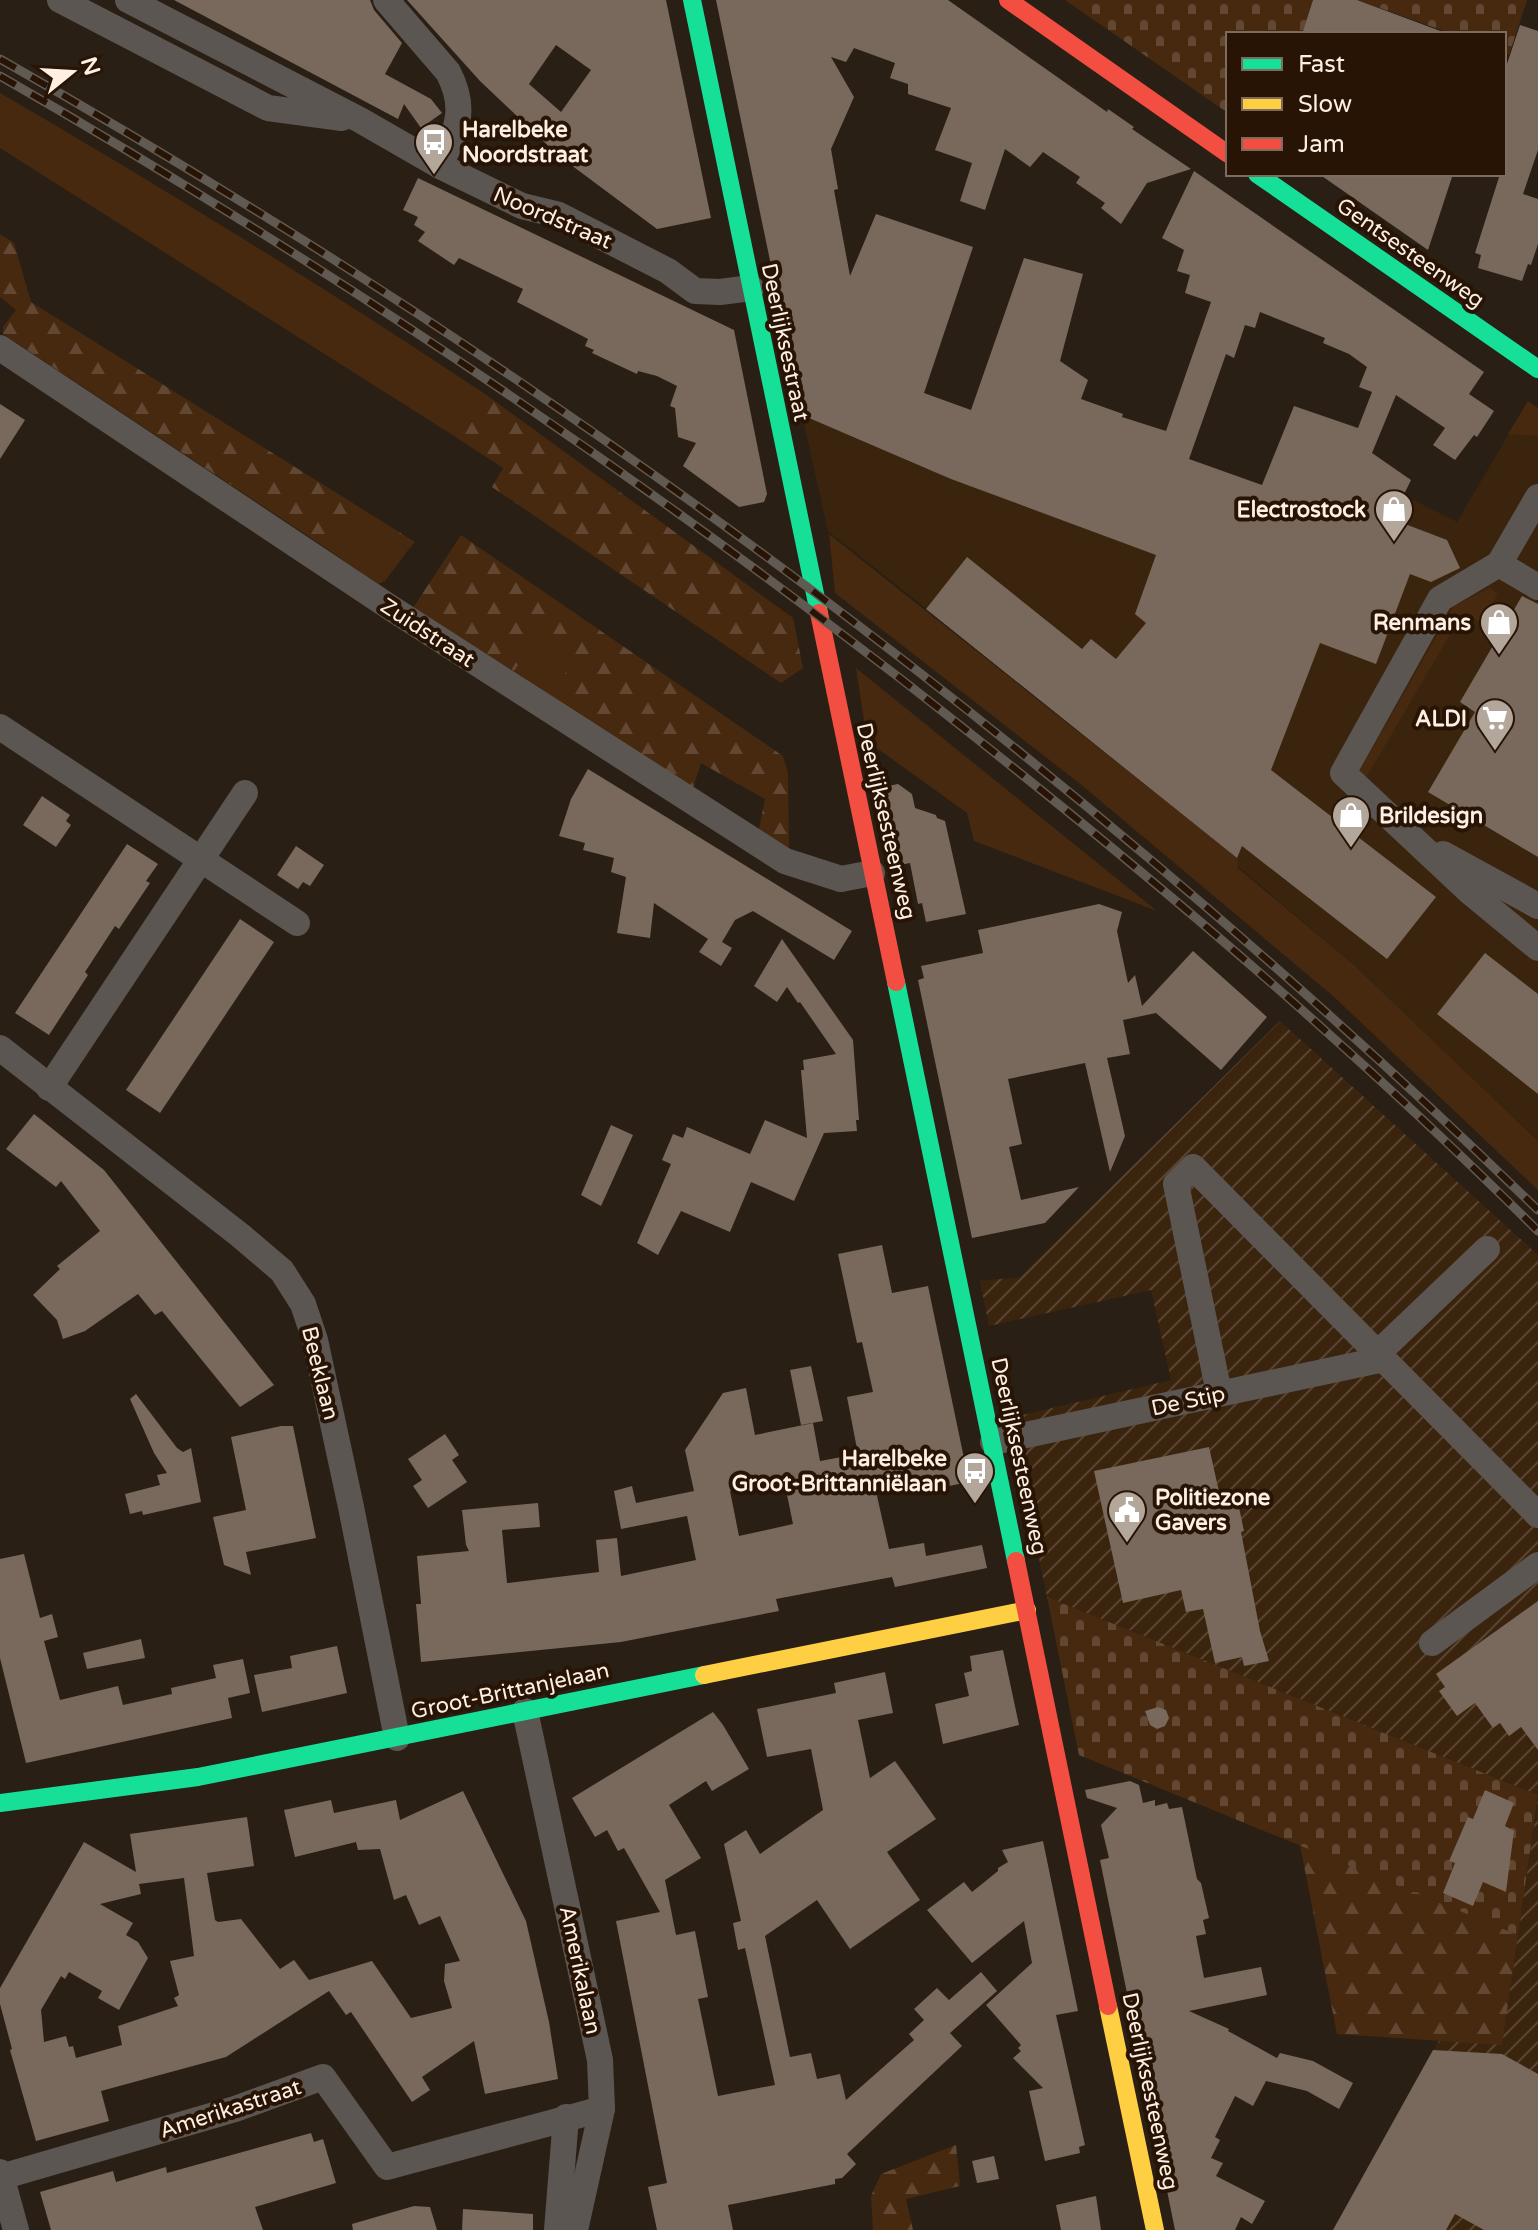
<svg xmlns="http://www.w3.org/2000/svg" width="1538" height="2230" font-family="'Varela Round',sans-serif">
<defs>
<pattern id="industrial-furrows" width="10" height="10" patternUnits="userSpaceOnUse" patternTransform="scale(2)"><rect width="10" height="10" fill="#3b240e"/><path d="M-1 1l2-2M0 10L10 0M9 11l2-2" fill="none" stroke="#584431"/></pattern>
<pattern id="forest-firs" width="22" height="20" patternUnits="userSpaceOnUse" patternTransform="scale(2)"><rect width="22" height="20" fill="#46290f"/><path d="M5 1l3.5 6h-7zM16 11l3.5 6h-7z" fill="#624832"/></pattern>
<pattern id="cemetery-stones" width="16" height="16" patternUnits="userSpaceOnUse" patternTransform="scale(2)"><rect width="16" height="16" fill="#46290f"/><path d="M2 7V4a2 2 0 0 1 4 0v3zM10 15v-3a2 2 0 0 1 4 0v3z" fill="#624832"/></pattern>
</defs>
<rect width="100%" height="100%" fill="#2a1f14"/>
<polygon fill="#3b240e" points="1528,401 1538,408 1538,1141 1354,965 1048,705 828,531 802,415 918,464 1329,542 1403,495 1457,522"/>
<g fill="url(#industrial-furrows)">
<polygon points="1280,1021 1538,1255 1538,1795 1047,1597 1010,1418 1171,1380 1151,1290 989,1326 980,1281 1020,1277"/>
<polygon points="1538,1799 1538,2230 1333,2230 1439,2041 1502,2044"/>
</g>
<g fill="#46290f">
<path d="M 0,93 C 165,189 326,288 485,394 L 454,436 L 0,148 Z"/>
<polygon points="1528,401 1538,408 1538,436 1508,434"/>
<polygon points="359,518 409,549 385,581 378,584 317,542 327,540"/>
<polygon points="829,534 1237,858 1238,868 1354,965 1538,1141 1538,1190 1333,996 1079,783 835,593"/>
<polygon points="1490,588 1498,594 1481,622 1462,614 1366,778 1363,777 1360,770 1454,606"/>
<polygon points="537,636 574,660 552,697 514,671"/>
<polygon points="856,668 1157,911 974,841 967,813 867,741"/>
</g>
<g fill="url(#forest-firs)">
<polygon points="0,234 14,243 31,302 415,542 409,549 359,518 327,540 317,542 3,334 3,327 16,310 0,297"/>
<polygon points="485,394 793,618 803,668 781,683 492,487 503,468 454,436"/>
<polygon points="461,535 783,756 788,773 789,848 759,829 765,799 701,763 693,788 552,697 573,660 537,637 514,671 413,608"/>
<polygon points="1300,1845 1518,1935 1502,2045 1337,2034"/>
<polygon points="956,2145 960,2186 906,2199 913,2230 873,2230 871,2196 881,2174"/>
</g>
<g fill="url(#cemetery-stones)">
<polygon points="1065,0 1313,0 1302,34 1228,34 1228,113"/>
<polygon points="1358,0 1527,0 1509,55 1504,53 1504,34 1452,34"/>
<polygon points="1047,1597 1538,1795 1518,1935 1079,1755"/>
</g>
<g fill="#78695c" fill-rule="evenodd">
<polygon points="174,0 370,0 374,10 402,43 385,74 431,99 442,113 421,128 404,104 398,119"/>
<path d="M 407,0 L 666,0 L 711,218 L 657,229 L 559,156 L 480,81 ZM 556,45 L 591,70 L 561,112 L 529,84 Z"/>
<path d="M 716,0 L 948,0 L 1107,112 L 1108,109 L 1134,127 L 1132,129 L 1191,169 L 1147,183 L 1121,224 L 1101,208 L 1105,203 L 1076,183 L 1080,177 L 1043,152 L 1030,167 L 1005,149 L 985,210 L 960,201 L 972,163 L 935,150 L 951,108 L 908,94 L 908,84 L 890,78 L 895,63 L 854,48 L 846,62 L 831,57 L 854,97 L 831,149 L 838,189 L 834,190 L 850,276 L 876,214 L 973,247 L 924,393 L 971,410 L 1024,258 L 1083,274 L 1060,361 L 1088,380 L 1081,399 L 1123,414 L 1122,417 L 1166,431 L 1211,302 L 1185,293 L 1190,275 L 1177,271 L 1184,250 L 1162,238 L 1194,171 L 1484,372 L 1469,394 L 1494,411 L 1477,437 L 1474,435 L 1455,460 L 1433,445 L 1445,428 L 1396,395 L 1372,453 L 1411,480 L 1392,519 L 1447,540 L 1460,568 L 1431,582 L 1410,574 L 1376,664 L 1320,643 L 1271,770 L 1436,897 L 1387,959 L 1242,846 L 1237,858 L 926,609 L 967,557 L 1082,649 L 1091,639 L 1116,659 L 1146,623 L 1135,614 L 1156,555 L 951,479 L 802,415 ZM 1260,312 L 1325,338 L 1323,343 L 1349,354 L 1367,367 L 1359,387 L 1372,392 L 1358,428 L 1294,406 L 1262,485 L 1189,459 L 1226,354 L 1234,358 L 1245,325 L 1255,328 Z"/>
<polygon points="1313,0 1357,0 1443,32 1443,34 1302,34"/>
<polygon points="1520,25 1538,31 1538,150 1523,194 1538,199 1538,244 1531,265 1528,264 1522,281 1478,268 1481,255 1475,253 1500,174 1504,174 1504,73"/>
<polygon points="1319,174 1453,174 1428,250"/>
<polygon points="418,178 734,330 767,494 764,502 739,507 683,466 696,443 678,437 675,408 670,406 677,386 657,376 638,371 637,374 592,353 594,350 585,346 588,339 517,302 523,289 459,258 454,265 418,241 425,232 414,225 418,217 403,210"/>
<polygon points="0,404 25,420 0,459"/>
<polygon points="1522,596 1538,604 1538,857 1428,792 1475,712 1460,702"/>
<polygon points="588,769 852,931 834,960 753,911 735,920 722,942 732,948 721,966 699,952 708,939 654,903 650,938 617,933 626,877 611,872 614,858 583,850 585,843 559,836 571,799"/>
<polygon points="898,784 912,794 915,808 936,815 937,818 945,821 966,914 926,922 922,903 918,904 910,863 895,866 879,788"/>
<polygon points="42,796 70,815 66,821 71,825 56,847 23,825"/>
<polygon points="127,844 158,864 146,881 150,883 119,929 115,926 85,972 88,975 49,1035 15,1013"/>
<polygon points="296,846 324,865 310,886 303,882 298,889 277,875"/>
<polygon points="1099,904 1122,912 1117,931 1128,983 1135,975 1142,1006 1193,951 1267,1017 1221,1070 1156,1013 1123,1020 1130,1054 1107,1058 1125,1136 1110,1172 1085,1063 1008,1079 1022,1144 1009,1147 1021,1200 1079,1187 1045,1223 972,1238 918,980 924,978 921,966 983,953 978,930"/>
<polygon points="240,919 274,942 160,1113 126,1090"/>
<polygon points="782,939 853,1040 859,1120 856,1120 857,1131 824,1133 794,1201 751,1182 730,1232 681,1211 658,1255 637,1243 671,1164 662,1160 673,1134 683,1138 687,1127 750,1154 765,1120 807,1138 801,1070 804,1070 803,1060 836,1054 800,1002 798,1003 787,987 777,1002 754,986"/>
<polygon points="1485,953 1538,994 1538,1094 1437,1014"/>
<polygon points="34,1114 104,1170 274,1385 240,1407 162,1311 155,1315 138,1294 85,1331 63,1339 57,1320 33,1295 60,1269 57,1266 100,1231 61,1181 56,1187 6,1149"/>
<polygon points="611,1125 633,1135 601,1206 581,1195"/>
<path d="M 882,1245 L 892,1293 L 928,1286 L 969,1482 L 934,1489 L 931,1475 L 875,1487 L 889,1549 L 924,1543 L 926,1556 L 982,1545 L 987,1568 L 895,1587 L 892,1577 L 776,1599 L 779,1611 L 621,1642 L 421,1662 L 416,1604 L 421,1604 L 417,1556 L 469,1551 L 466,1545 L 462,1510 L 538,1503 L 540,1527 L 502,1530 L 507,1583 L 599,1572 L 596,1540 L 617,1538 L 621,1576 L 696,1560 L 687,1516 L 621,1529 L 614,1491 L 632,1486 L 636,1503 L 694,1491 L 685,1450 L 723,1393 L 746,1388 L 755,1435 L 813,1423 L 820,1461 L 858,1454 L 847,1397 L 873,1392 L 862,1342 L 857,1343 L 838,1254 ZM 784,1480 L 793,1524 L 739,1536 L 730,1491 Z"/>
<polygon points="811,1366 823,1421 801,1425 790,1370"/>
<polygon points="136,1394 177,1448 183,1452 191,1448 201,1502 143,1515 142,1511 130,1514 125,1494 160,1485 157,1475 167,1473 154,1453 130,1399"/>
<polygon points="281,1426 293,1426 316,1538 246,1552 251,1575 224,1565 213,1517 246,1510 231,1437"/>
<polygon points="445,1434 459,1455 452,1460 467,1482 428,1508 413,1486 422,1480 408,1459"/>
<polygon points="1209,1447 1220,1496 1236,1493 1244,1531 1241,1532 1260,1631 1269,1661 1244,1666 1242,1657 1215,1663 1203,1609 1186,1612 1181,1590 1123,1603 1094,1471"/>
<polygon points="24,1554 40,1618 52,1614 58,1637 44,1641 60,1700 118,1686 123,1705 172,1694 171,1688 216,1678 213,1665 243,1659 250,1693 228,1698 232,1718 26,1763 0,1658 0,1559"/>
<polygon points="1538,1601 1538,1750 1521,1727 1509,1736 1500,1723 1493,1728 1475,1703 1457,1716 1439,1691 1445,1687 1436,1674"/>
<polygon points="141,1639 145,1658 87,1669 83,1653"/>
<polygon points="337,1646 347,1693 262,1712 254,1675 292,1668 290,1656"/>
<polygon points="1003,1650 1019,1725 943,1744 935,1704 969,1696 964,1673 972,1671 970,1656"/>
<polygon points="885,1672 893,1713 858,1720 870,1778 895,1761 936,1819 887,1852 920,1900 850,1949 817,1900 765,1936 790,2057 811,2053 817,2079 840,2074 846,2100 914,2040 909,2034 924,2020 914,2009 937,1988 949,2000 981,1972 997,1991 950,2033 962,2046 847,2154 856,2164 842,2178 835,2179 835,2184 728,2205 733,2230 657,2230 648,2187 667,2183 616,1921 660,1912 624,1848 618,1851 607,1830 595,1837 572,1798 713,1712 723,1725 749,1769 712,1791 706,1781 669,1805 701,1858 665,1880 676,1935 695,1931 708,1997 698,1999 718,2096 775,2085 745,1948 738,1950 733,1923 741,1921 724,1844 746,1830 760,1854 823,1810 811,1749 767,1757 757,1709 836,1693 834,1683"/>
<polygon points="1158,1707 1166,1710 1169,1718 1165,1726 1157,1729 1150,1725 1145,1711"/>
<polygon points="1130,1781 1139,1785 1143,1803 1155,1800 1155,1806 1167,1803 1169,1809 1182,1807 1197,1879 1201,1883 1209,1918 1203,1920 1206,1934 1196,1936 1204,1978 1261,1967 1267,1995 1189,2011 1229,2029 1228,2031 1277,2058 1280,2053 1313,2061 1353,2083 1339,2109 1307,2091 1266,2081 1253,2106 1235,2096 1215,2137 1220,2140 1211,2158 1223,2163 1216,2176 1265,2201 1252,2224 1241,2217 1235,2230 1175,2230 1100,1860 1109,1858 1101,1825 1117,1808 1087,1798 1085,1790"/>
<polygon points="1485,1790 1514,1803 1505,1826 1514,1831 1506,1892 1483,1882 1473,1906 1443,1893 1455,1863 1449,1861 1468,1817 1473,1819"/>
<path d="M 463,1791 L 526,1921 L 549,2022 L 558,2079 L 485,2094 L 474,2041 L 422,2077 L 430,2090 L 412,2102 L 351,2012 L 346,2015 L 329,1991 L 226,2057 L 101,2091 L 109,2121 L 36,2141 L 10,2050 L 12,2049 L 0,2004 L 0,1988 L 84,1842 L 136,1872 L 130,1834 L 247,1817 L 254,1866 L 207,1873 L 215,1920 L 218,1922 L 241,1919 L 280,1969 L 294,1960 L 309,1980 L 372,1961 L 411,2018 L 452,2008 L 444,1981 L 445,1964 L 460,1961 L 440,1916 L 419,1925 L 406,1895 L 394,1900 L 380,1849 L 358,1850 L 356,1842 L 295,1857 L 284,1810 L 331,1800 L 334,1813 L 396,1800 L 400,1820 ZM 184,1878 L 194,1956 L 170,1961 L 179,1995 L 174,1998 L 178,2006 L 118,2026 L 122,2045 L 76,2058 L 73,2046 L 69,2047 L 66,2036 L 44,2042 L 41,2010 L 61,1976 L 65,1979 L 69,1972 L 102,1991 L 98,1998 L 119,2010 L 148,1958 L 138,1942 L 126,1935 L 133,1923 L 100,1904 L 141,1894 L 139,1884 Z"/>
<polygon points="1043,1841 1078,2011 1056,2015 1085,2145 1079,2147 1080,2153 1045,2161 1029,2091 1043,2088 1013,2058 1021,2051 1018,2048 1021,2045 986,2005 1032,1963 1024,1921 972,1963 927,1910 964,1882 972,1892 998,1871 998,1868 1008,1862 1002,1850"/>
<polygon points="1433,2050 1502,2054 1538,2074 1538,2230 1484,2230 1455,2214 1446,2230 1333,2230"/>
<polygon points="311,2133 314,2142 323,2139 336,2183 255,2207 263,2230 51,2230 40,2192 113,2171 116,2182 166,2167 167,2173"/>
<polygon points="994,2156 999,2179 977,2183 972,2161"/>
<polygon points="1096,2196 1101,2230 1061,2230 1056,2205"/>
<polygon points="414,2206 430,2207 437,2230 353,2230 352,2224"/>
<polygon points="463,2209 533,2214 533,2230 462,2230"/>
</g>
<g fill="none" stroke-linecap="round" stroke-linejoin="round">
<g stroke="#5c5652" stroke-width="26">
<polyline points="60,0 268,108 342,118"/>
<polyline points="128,0 360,120 440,166 522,206 559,215 668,271 695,291 720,292 751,288"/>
<path d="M 386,0 L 448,72 C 468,110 456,130 440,166"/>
<polyline points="0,348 391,608 785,861 841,879 872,873"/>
<polyline points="1538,497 1499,564 1538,587"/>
<polyline points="1499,564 1440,599 1343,773 1470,892 1538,948"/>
<polyline points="0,727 297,923"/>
<polyline points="1443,854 1538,906"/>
<polyline points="0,1048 241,1236 282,1271 303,1304 315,1340 351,1507 397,1738"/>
<polyline points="49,1088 245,793"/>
<polyline points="1378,1353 1487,1249"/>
<polyline points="1219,1393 1176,1184 1193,1167 1538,1515"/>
<polyline points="993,1442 1384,1359"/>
<polyline points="1432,1643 1538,1565"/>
<polyline points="525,1711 600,2060 602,2109 575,2230"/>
<polyline points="0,2172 16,2230"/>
<polyline points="1,2177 235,2109 323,2077 387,2167 602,2109"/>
<polyline points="557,2230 566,2117"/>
</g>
<g stroke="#16e098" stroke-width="18">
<polyline points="692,0 819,613"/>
<polyline points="1257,174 1538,369"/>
<polyline points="896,982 1016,1561"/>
<polyline points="0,1803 198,1777 704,1675"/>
</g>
<g stroke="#ffcf43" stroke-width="18">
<polyline points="704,1675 1027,1610"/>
<polyline points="1108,2006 1155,2230"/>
</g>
<g stroke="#f24e42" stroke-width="18">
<polyline points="1008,0 1228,154"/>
<polyline points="819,613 896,982"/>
<polyline points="1016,1561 1108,2006"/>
</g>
<g stroke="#615a53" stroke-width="9">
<g id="rail">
<path d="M 0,59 C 558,375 1078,764 1538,1210"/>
<path d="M 0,76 C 314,256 614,458 901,679 C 1123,852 1338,1032 1538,1231"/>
</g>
</g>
<use href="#rail" stroke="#281404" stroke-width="6" stroke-dasharray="18" stroke-linecap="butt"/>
</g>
<defs>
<g id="bus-pin" transform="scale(2)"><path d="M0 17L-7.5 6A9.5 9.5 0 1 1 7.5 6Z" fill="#b3a69b" stroke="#281404"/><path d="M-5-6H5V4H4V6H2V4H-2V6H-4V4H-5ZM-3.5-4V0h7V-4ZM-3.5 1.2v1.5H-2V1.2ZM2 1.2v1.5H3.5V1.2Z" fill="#fff"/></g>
<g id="shop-pin" transform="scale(2)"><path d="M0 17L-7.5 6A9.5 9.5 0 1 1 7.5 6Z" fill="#b3a69b" stroke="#281404"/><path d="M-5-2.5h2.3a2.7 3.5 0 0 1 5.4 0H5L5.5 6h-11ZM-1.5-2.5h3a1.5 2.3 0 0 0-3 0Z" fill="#fff"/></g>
<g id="supermarket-pin" transform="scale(2)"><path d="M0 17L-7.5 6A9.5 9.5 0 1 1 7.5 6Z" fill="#b3a69b" stroke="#281404"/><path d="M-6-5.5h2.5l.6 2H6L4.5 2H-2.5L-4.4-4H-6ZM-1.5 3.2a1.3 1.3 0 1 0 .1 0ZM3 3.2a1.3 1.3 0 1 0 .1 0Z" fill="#fff"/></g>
<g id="civic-pin" transform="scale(2)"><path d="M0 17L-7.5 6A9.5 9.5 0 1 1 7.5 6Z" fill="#b3a69b" stroke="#281404"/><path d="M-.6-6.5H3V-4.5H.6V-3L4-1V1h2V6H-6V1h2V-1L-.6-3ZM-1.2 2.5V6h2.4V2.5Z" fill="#fff"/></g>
</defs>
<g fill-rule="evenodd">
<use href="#bus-pin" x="434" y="142"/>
<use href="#shop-pin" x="1394" y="509"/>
<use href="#shop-pin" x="1499" y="622"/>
<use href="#supermarket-pin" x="1495" y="718"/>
<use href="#shop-pin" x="1351" y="815"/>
<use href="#bus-pin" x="975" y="1471"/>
<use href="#civic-pin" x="1127" y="1510"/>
</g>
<g text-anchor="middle" stroke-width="8" stroke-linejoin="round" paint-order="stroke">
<g font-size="22" font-weight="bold" fill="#fdefe4" stroke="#281404" text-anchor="end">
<text x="462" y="137" text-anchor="start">Harelbeke<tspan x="462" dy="25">Noordstraat</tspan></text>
<text x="1366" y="517">Electrostock</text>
<text x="1471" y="630">Renmans</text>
<text x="1467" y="726">ALDI</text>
<text x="1379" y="823" text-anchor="start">Brildesign</text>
<text x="947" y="1466">Harelbeke<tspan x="947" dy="25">Groot-Brittanniëlaan</tspan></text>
<text x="1155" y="1505" text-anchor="start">Politiezone<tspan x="1155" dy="25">Gavers</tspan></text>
</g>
<g font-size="22" fill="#fdefe4" stroke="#281404">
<text transform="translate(553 217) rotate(23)" y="8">Noordstraat</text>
<text transform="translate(1411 252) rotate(35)" y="8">Gentsesteenweg</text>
<text transform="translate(786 342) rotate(78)" y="8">Deerlijksestraat</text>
<text transform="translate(428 632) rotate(33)" y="8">Zuidstraat</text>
<text transform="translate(887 821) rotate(77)" y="8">Deerlijksesteenweg</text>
<text transform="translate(321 1373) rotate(76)" y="8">Beeklaan</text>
<text transform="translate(1188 1400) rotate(-12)" y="8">De Stip</text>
<text transform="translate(1020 1456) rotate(78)" y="8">Deerlijksesteenweg</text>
<text transform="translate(510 1690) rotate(-12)" y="8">Groot-Brittanjelaan</text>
<text transform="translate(581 1970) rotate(78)" y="8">Amerikalaan</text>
<text transform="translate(1151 2091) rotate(78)" y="8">Deerlijksesteenweg</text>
<text transform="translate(230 2108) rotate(-18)" y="8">Amerikastraat</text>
</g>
</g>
<rect x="1226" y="32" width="280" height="144" fill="#281404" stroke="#7d6c5e" stroke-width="2"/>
<rect x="1242" y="58" width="40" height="12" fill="#16e098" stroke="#7d6c5e" stroke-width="2"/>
<text x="1298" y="72" font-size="24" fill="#fdefe4">Fast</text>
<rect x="1242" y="98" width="40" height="12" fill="#ffcf43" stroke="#7d6c5e" stroke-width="2"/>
<text x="1298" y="112" font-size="24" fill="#fdefe4">Slow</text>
<rect x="1242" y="138" width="40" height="12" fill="#f24e42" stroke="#7d6c5e" stroke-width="2"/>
<text x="1298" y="152" font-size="24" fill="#fdefe4">Jam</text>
<g transform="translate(72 72) rotate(72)" stroke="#281404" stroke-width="6" paint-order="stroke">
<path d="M0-6L14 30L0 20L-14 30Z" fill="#fdefe4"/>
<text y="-12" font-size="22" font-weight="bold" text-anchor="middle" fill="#fdefe4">N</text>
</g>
</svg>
